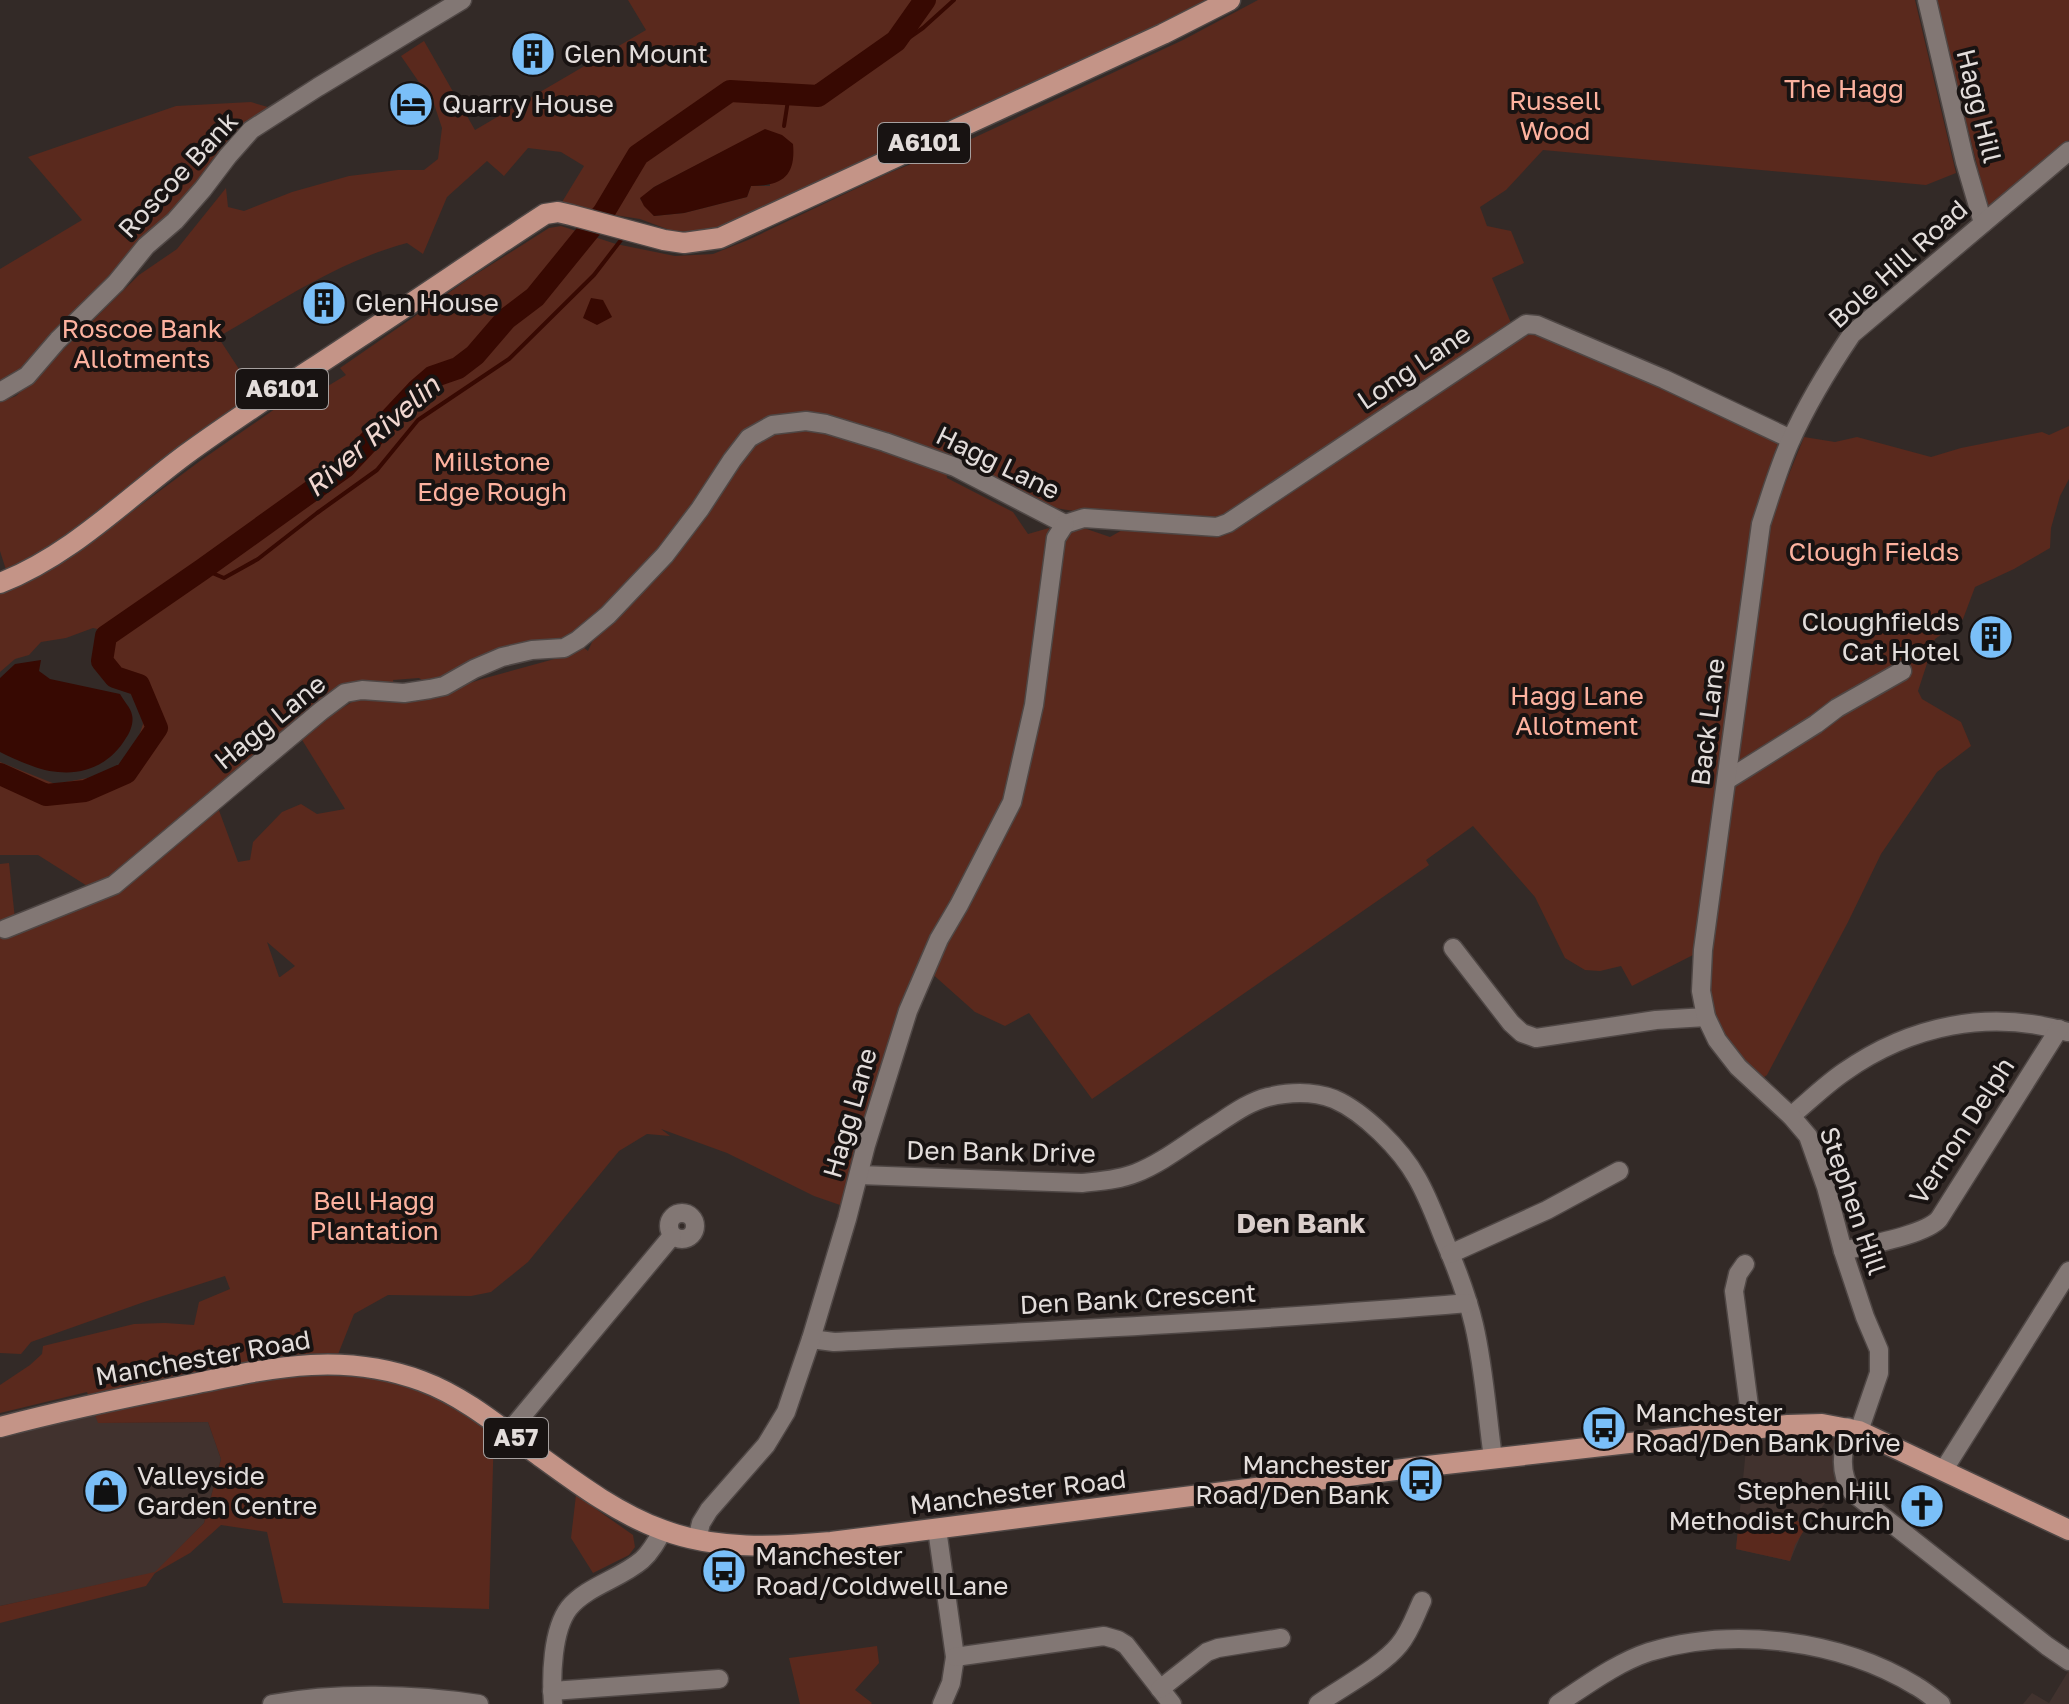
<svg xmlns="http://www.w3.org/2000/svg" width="2069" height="1704" font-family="'Golos Text',sans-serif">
<rect width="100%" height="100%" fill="#332a27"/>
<g fill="#41322e">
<polygon points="94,1412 99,1423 208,1422 221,1459 204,1523 155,1573 0,1606 0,1438"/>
<polygon points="1848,1427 1844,1478 1801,1535 1790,1561 1736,1549 1748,1429"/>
<polygon points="2069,1670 2069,1704 2023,1704 2032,1693 2049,1703"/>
</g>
<g fill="#5a291d" fill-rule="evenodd">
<path d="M 628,0 L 919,0 L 890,40 L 817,92 L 731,86 L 636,150 L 607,202 L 595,217 L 559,207 L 584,166 L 561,152 L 528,148 L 504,176 L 487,161 L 447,197 L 423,254 L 407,243 C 339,261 279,302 218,337 L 256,395 L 78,531 L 7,573 L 0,551 L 0,402 L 16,396 L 139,275 L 177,249 L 226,188 L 228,207 L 244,211 L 292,192 L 349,176 L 398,170 L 424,170 L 438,159 L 442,128 L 434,104 L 401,56 L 424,41 L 475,130 L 646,30 Z"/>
<path d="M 932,0 L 1210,0 L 1197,8 L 715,229 L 675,232 L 640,219 L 608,214 L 642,157 L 732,94 L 818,102 L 893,50 ZM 765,130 L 770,186 L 751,186 L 747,197 L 684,213 L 654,216 L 640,199 L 654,187 Z"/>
<polygon points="1258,0 1915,0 1956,173 1926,185 1543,150 1506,190 1480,207 1487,226 1511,231 1524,263 1492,278 1511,323 1414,392 1228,514 1212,518 1087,513 1055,508 829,416 791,413 772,418 650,567 564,643 427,684 419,678 393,680 394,687 367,685 114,879 92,889 38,855 0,855 0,762 55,784 109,774 134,751 143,724 140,704 123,686 112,681 111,632 93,628 66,638 41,642 29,655 15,659 0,672 0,593 35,579 71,557 200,461 295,395 300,403 346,375 340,368 470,278 549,228 561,226 616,244 675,256 713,254 748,240 889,173 967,141 1183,40"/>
<polygon points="1935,0 2069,0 2069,140 1988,208"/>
<polygon points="251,102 271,108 33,362 0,386 0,269 82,220 28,157 176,106"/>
<polygon points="1533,330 1781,441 1695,954 1632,986 1621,966 1600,971 1585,970 1565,958 1535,897 1473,826 1426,860 1429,865 1092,1099 1029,1013 1005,1026 975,1012 929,971 1024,790 1038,708 1061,541 1075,525 1110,537 1124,529 1219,535 1499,346"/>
<path d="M 2069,426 L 2069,479 L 2060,496 L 2051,528 L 2050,548 L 2014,569 L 1975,587 L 1963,619 L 1935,639 L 1918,691 L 1922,699 L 1961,722 L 1971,746 L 1937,772 L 1881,854 L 1848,922 L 1767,1075 L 1763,1078 C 1742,1056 1715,1034 1710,1002 C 1708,992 1709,980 1709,970 L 1768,526 L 1804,437 L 1835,442 L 1857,437 L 1931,457 L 1961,448 L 2042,432 L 2049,435 Z"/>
<path d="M 795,428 L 833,431 L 946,470 L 947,478 L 1013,512 L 1028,534 L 1049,528 L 1024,709 L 1004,800 L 954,903 L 919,961 L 840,1205 L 814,1196 L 727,1153 L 661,1129 L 670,1136 L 647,1134 L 619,1151 L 528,1262 L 491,1292 L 471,1296 L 388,1295 L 354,1314 L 333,1367 L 417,1388 L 494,1430 L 489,1609 L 283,1603 L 267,1532 L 221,1525 L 190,1553 L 155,1573 L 146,1586 L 0,1623 L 0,1606 L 155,1572 L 204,1523 L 221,1459 L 208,1422 L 98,1423 L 87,1392 L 0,1413 L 0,1385 L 30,1365 L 42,1354 L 43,1346 L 134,1324 L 165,1323 L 194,1325 L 199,1302 L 230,1289 L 225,1276 L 144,1302 L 31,1342 L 21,1354 L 0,1353 L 0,937 L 121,888 L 217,805 L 238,862 L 250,860 L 253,842 L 282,812 L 301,804 L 317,814 L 345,809 L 299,735 L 352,702 L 378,696 L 443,692 L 482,679 L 569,655 L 582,646 L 588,651 L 592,642 L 668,554 L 737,460 L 767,434 ZM 267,942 L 295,966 L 280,977 L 279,977 Z"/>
<polygon points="9,863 15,919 0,925 0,864"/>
<polygon points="576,1495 633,1535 635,1547 629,1555 593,1573 571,1538"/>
<polygon points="1792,1517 1806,1527 1795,1545 1790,1561 1736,1549 1739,1519"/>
<polygon points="877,1646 879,1663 855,1690 872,1703 871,1704 800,1704 789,1658"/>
</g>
<g fill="#370902">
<path d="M 765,129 L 782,135 L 793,144 C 796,176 782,186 751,186 L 747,197 L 684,213 L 654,216 L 644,206 L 640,198 L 654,187 Z"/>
<polygon points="591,298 603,300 612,317 597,325 583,318"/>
<path d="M 41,660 L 39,671 L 50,679 L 120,694 C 123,700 131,708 132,715 C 134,722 130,733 126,738 C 112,762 87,775 58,772 C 40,771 16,760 0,752 L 0,678 L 15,664 Z"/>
</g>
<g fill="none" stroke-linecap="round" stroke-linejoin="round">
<g stroke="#370902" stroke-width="4">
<polyline points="893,43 900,44 923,28 954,0"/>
<polyline points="784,126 789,94"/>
<polyline points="203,569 224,578 258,559 317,513 377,470 418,420 509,359 594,275 621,240"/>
</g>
<polyline stroke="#370902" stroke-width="22" points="0,774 46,795 85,791 126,773 157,728 139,685 115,677 102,661 106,636 203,569 345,467 418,389 432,377 458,368 475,355 506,319 535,297 604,212 638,155 730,91 818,96 896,41 925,0"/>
<g stroke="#4f4745" stroke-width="21">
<g id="minor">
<polyline points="1927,0 1965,162 1983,223"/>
<polyline points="0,392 27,376 58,340 116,283 146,246 175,221 203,189 228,156 251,130 318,87 462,0"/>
<polyline points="1065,524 1084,518 1217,527 1228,523 1526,324 1537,325 1664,379 1791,439"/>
<polyline points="1727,780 1816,724 1837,708 1902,671"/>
<polyline points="5,929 114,885 321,711 345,693 362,690 404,693 430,689 444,686 474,669 502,657 532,650 564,648 578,640 608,615 665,555 700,509 732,460 749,438 772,425 806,421 826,424 885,442 955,467 1065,524"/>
<polyline points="1453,948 1511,1023 1522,1033 1536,1038 1656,1020 1706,1017"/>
<path d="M 1791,1116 C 1809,1101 1825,1085 1844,1072 C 1911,1025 1989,1009 2068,1032"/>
<path d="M 859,1175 L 1082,1183 C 1100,1181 1119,1180 1136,1173 C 1164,1162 1189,1141 1214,1126 C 1231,1115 1248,1102 1268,1097 C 1289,1092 1313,1091 1334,1099 C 1364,1112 1401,1149 1417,1178 C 1428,1197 1436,1219 1444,1239 C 1456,1267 1467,1295 1474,1325 C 1484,1367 1487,1415 1493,1458"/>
<circle cx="682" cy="1226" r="13"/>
<path d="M 1843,1251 C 1866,1245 1925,1235 1939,1219 L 2059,1029"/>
<polyline points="1450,1254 1547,1210 1619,1171"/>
<polyline points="1745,1264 1738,1274 1734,1291 1752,1429"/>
<path d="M 811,1339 L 834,1342 C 1045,1331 1257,1321 1468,1303"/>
<path d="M 1848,1427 C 1843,1451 1838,1471 1852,1492 L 2047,1646 L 2069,1661"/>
<path d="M 1859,1431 L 1879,1373 L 1879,1350 L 1865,1317 L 1843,1251 L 1826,1187 L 1808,1136 L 1791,1116 L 1738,1067 L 1717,1040 L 1706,1017 L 1701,991 L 1703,950 L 1761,524 C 1770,497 1778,469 1790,442 C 1807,404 1829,368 1852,334 L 2069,151"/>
<polyline points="508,1433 672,1236"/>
<polyline points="1943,1471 2069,1271"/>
<polyline points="937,1529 955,1657 951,1683 942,1704"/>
<polyline points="697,1539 701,1523 709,1510 766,1445 786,1412 811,1339 847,1219 866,1145 908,1011 939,939 959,905 1012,802 1034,705 1056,538 1065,524"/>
<polyline points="955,1657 1104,1636 1118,1640 1126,1645 1172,1704"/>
<polyline points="1160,1689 1207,1652 1218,1648 1281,1638"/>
<polyline points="552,1691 719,1679"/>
<path d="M 272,1704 C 336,1692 415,1694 479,1704"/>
<path d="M 553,1704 C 551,1677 552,1630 569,1608 C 587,1586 620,1579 642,1560 C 651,1552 657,1541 663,1530"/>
<path d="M 1318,1704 C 1342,1687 1381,1667 1399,1645 C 1410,1632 1415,1616 1422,1601"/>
<path d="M 1558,1704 C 1587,1685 1616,1663 1649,1652 C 1733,1626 1841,1640 1916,1686 C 1925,1691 1933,1698 1941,1704"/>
</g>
</g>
<g stroke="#4f4745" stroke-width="23">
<g id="major">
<path d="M 0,583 C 70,556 126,499 185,455 C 241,414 300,377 357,339 C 420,298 482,255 545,214 L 558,212 L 571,215 L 664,240 L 684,243 L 720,238 L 1163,34 L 1230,0"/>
<path d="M 0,1427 C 61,1411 122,1398 183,1386 C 266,1369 339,1350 422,1381 C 463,1396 499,1426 534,1452 C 574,1481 616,1513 663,1530 C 716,1550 776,1547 831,1542 L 1419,1467 L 1788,1425 L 1822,1424 L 1859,1431 L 2069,1530"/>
</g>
</g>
<use href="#minor" stroke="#827774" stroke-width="18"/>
<use href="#major" stroke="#c49487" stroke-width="20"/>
</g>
<defs>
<g id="building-disc" transform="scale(2.3)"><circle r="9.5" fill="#7abff8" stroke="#181312"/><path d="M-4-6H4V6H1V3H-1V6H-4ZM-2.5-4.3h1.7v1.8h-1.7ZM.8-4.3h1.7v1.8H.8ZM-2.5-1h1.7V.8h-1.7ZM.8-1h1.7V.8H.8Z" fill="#111"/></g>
<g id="hotel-disc" transform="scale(2.3)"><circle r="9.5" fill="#7abff8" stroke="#181312"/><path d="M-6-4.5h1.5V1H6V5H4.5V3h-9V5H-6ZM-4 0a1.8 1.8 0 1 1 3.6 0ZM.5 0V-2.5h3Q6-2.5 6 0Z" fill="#111"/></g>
<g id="bus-disc" transform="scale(2.3)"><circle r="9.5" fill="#7abff8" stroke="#181312"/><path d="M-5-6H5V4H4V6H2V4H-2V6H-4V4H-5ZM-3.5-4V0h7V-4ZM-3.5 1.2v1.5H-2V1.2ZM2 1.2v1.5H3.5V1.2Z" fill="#111"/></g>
<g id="shop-disc" transform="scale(2.3)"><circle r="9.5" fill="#7abff8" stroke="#181312"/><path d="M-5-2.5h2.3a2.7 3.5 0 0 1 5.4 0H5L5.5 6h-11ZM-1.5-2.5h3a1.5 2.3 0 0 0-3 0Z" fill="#111"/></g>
<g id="church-disc" transform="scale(2.3)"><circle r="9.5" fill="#7abff8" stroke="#181312"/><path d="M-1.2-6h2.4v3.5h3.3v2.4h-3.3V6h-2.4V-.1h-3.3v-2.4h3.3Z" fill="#111"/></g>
</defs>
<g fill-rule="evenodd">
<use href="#building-disc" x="533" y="54"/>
<use href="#hotel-disc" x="411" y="104"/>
<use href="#building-disc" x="324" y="303"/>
<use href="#building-disc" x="1991" y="637"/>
<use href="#bus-disc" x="1604" y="1428"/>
<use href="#bus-disc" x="1421" y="1480"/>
<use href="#shop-disc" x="106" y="1491"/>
<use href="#church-disc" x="1922" y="1506"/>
<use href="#bus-disc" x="724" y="1571"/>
</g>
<g text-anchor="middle" stroke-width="8" stroke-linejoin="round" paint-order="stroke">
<g fill="#181312" stroke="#a6a09f" stroke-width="2">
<rect x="878" y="123" width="92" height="40" rx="6"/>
<rect x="236" y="369" width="92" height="40" rx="6"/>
<rect x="484" y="1418" width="64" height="40" rx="6"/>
</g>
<g font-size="24" font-weight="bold" fill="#e3dddb">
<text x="924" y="151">A6101</text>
<text x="282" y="397">A6101</text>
<text x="516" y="1446">A57</text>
</g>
<g font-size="26" fill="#e3dddb" stroke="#181312" text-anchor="start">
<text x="564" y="63">Glen Mount</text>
<text x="442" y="113">Quarry House</text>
<text x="355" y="312">Glen House</text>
<text x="1960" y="631" text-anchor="end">Cloughfields<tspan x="1960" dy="30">Cat Hotel</tspan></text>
<text x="1635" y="1422">Manchester<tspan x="1635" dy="30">Road/Den Bank Drive</tspan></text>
<text x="1390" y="1474" text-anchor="end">Manchester<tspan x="1390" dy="30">Road/Den Bank</tspan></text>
<text x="137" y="1485">Valleyside<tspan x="137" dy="30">Garden Centre</tspan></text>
<text x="1891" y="1500" text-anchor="end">Stephen Hill<tspan x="1891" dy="30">Methodist Church</tspan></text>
<text x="755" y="1565">Manchester<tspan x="755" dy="30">Road/Coldwell Lane</tspan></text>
</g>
<g font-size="26" fill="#fdb29f" stroke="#181312">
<text x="1844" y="98">The Hagg</text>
<text x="1555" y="110">Russell<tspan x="1555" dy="30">Wood</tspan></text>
<text x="142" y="338">Roscoe Bank<tspan x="142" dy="30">Allotments</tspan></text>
<text x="492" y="471">Millstone<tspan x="492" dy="30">Edge Rough</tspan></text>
<text x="1874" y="561">Clough Fields</text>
<text x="1577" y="705">Hagg Lane<tspan x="1577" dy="30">Allotment</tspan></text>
<text x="374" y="1210">Bell Hagg<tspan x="374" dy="30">Plantation</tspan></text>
</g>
<g font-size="26" fill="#e3dddb" stroke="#181312">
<text transform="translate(1979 106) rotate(76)" y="9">Hagg Hill</text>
<text transform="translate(178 175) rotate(-47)" y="9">Roscoe Bank</text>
<text transform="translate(1898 264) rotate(-42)" y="9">Bole Hill Road</text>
<text transform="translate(1414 367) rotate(-34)" y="9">Long Lane</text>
<text transform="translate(998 463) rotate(26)" y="9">Hagg Lane</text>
<text transform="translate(270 722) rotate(-39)" y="9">Hagg Lane</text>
<text transform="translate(1708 722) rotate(-83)" y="9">Back Lane</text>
<text transform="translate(850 1113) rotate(-74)" y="9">Hagg Lane</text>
<text transform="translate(1962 1131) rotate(-57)" y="9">Vernon Delph</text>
<text transform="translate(1001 1152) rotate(1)" y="9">Den Bank Drive</text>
<text transform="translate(1853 1201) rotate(71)" y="9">Stephen Hill</text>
<text transform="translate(1138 1299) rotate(-3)" y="9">Den Bank Crescent</text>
<text transform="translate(203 1358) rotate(-10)" y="9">Manchester Road</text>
<text transform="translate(1018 1492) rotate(-7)" y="9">Manchester Road</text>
</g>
<g font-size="28" font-style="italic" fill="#f1d7d0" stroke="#181312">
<text transform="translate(372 436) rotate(-41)" y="10">River Rivelin</text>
</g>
<g font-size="28" font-weight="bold" fill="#dacecb" stroke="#181312">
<text x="1301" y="1233">Den Bank</text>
</g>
</g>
</svg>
